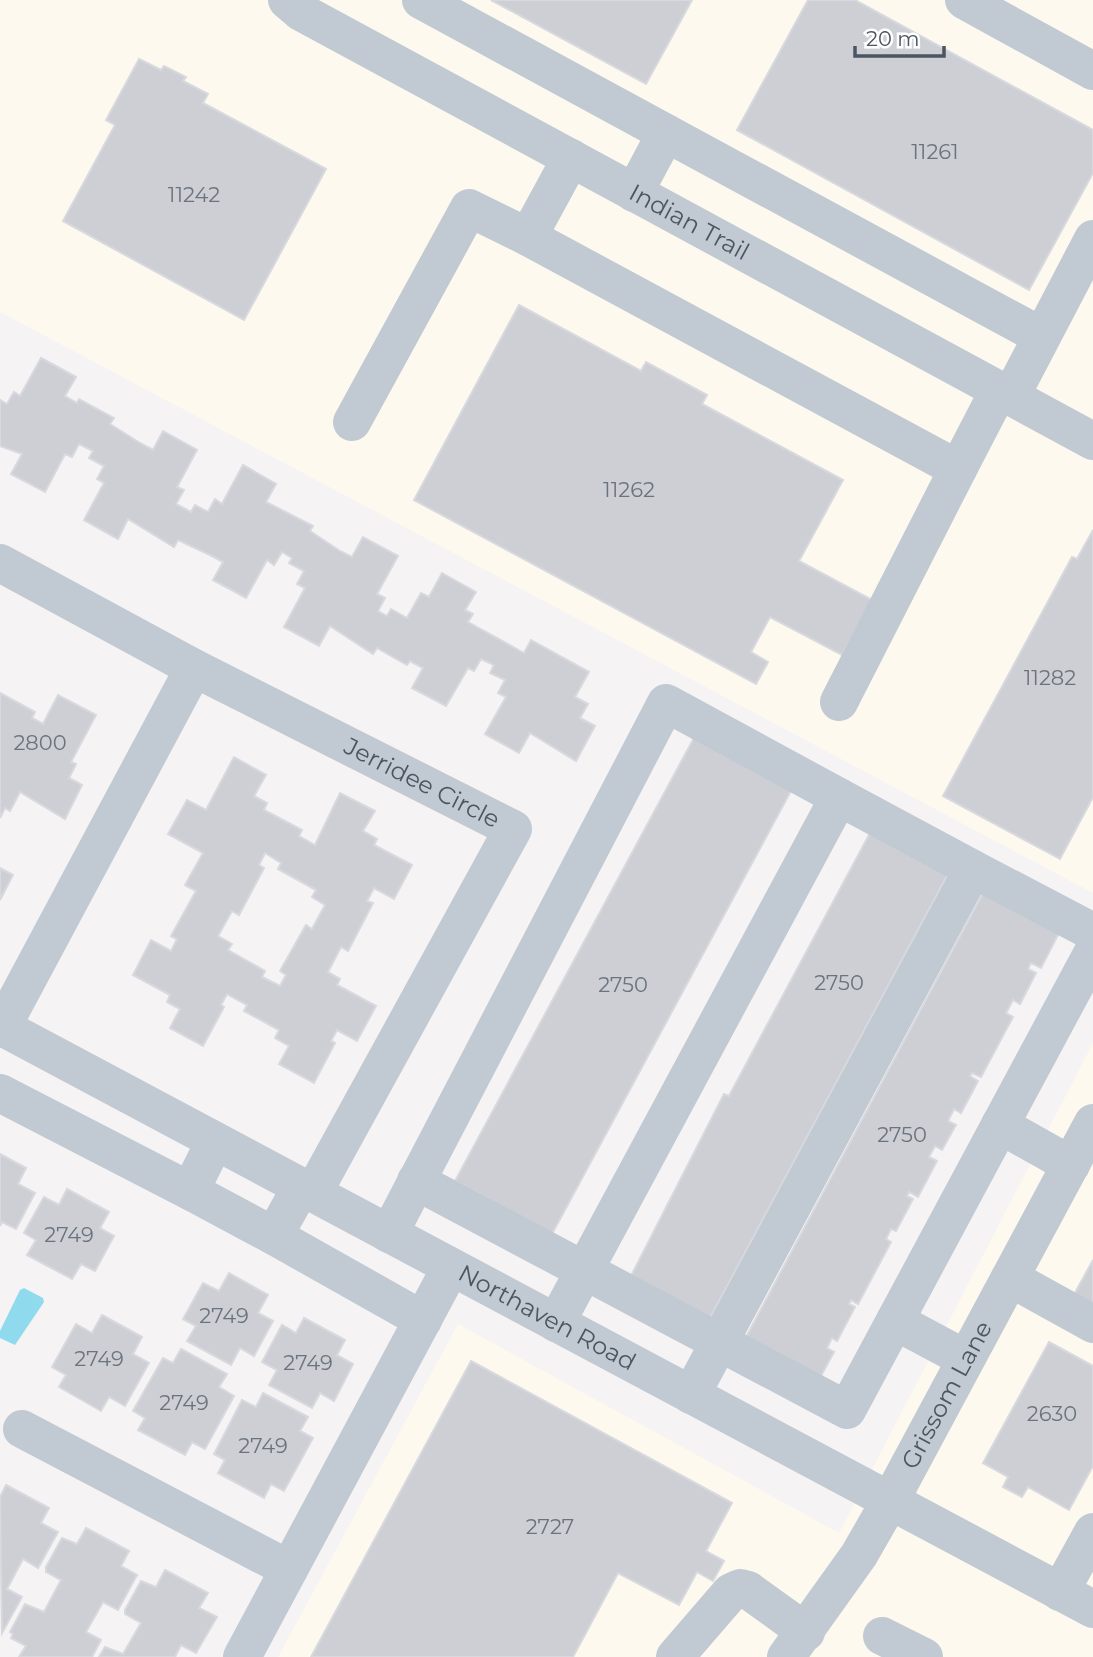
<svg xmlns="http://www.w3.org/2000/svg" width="1093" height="1657" font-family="Montserrat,sans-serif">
<rect width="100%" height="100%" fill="#f5f3f3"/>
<g fill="#fdf9ef">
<polygon points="0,0 1093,0 1093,893 0,312"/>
<polygon points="1093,1043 1093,1657 278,1657 458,1324 839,1533"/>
</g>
<polygon fill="#90daee" points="24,1288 43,1298 44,1302 15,1345 0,1338 0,1331 20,1290"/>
<g fill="#cdcfd5" stroke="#d7d9de" stroke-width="2" fill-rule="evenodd">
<polygon points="491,0 692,0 646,84"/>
<polygon points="808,0 855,0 1093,130 1093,173 1029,290 737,130"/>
<polygon points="139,59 161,70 164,66 186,77 183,81 208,94 203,103 326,169 244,320 63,221 115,125 106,120"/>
<polygon points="519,305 641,371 646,362 707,395 702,404 843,480 799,561 872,600 842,655 770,617 751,652 768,662 756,684 414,500"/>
<polygon points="41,358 76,377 65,396 77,403 79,399 114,418 110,424 140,443 153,450 163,431 197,450 177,487 184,490 176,504 191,512 195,505 208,512 215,499 222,504 243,465 276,484 266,502 313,526 310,531 340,551 352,557 363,537 398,556 377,594 385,598 378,611 387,616 391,609 407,618 421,593 429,597 442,573 476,592 465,610 473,614 468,622 524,653 531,640 589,672 575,697 588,704 580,718 595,726 576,761 530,733 519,753 485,734 506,697 498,693 505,680 490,673 494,665 481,659 474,671 468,668 446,706 412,688 423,668 410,661 407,665 377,648 373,654 330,626 319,646 284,627 305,588 297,584 304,571 289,563 292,558 282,552 274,565 267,560 246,598 213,580 223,562 210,555 178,540 174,547 128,519 118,539 84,520 104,483 97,479 104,466 89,458 93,451 79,444 72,457 65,454 45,492 11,474 22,454 0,446 0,400 7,404 14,392 20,396"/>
<polygon points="1093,530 1093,797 1060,859 943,796 1072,557 1077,559"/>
<polygon points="0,693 35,712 32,718 43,724 58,695 96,715 71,762 76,764 69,778 82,785 65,819 20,792 10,811 5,808 0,818"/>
<polygon points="695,736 792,789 552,1234 455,1181"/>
<path d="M 234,757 L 266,775 L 254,796 L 267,803 L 264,810 L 302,830 L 299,836 L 315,845 L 340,793 L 375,811 L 363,831 L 377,839 L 374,845 L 412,865 L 394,899 L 374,888 L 367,901 L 373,903 L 348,951 L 341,947 L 328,972 L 340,979 L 337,985 L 376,1006 L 357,1041 L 337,1030 L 331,1041 L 335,1043 L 314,1083 L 279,1064 L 289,1046 L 275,1038 L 279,1030 L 244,1011 L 247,1005 L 227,994 L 221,1005 L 224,1007 L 203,1046 L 170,1028 L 180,1009 L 167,1002 L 170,995 L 133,975 L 151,940 L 171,951 L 177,939 L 171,936 L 196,891 L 185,885 L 203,853 L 168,834 L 187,800 L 206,810 ZM 265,853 L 281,863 L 278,869 L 316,890 L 312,897 L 325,905 L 312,929 L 306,925 L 280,971 L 286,975 L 280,986 L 262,977 L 265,971 L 228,950 L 232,944 L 218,936 L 232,911 L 239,915 L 264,868 L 259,865 Z"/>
<polygon points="870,833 949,872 710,1318 631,1276 724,1094 729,1096"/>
<polygon points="0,868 13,875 0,900"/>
<polygon points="983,893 1059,933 1041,968 1031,963 1028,969 1036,973 1020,1004 1013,1000 1006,1013 1013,1017 981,1077 972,1073 970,1076 978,1081 961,1113 954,1109 948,1121 956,1125 942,1150 935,1146 929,1157 937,1161 918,1197 909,1192 907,1196 913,1199 896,1231 891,1229 886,1239 891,1242 858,1304 851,1300 849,1304 855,1307 837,1341 832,1338 827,1348 834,1352 820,1378 745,1339"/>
<polygon points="0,1154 26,1168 18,1184 35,1193 16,1229 2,1222 0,1226"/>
<polygon points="67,1189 109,1212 100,1228 114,1236 95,1271 81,1264 72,1279 27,1255 36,1240 24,1233 44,1197 59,1205"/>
<polygon points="1093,1260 1093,1312 1071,1300"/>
<polygon points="229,1273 268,1295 258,1313 273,1321 254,1356 240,1348 231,1365 187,1341 196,1326 183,1319 203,1283 219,1291"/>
<polygon points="102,1315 142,1337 133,1354 149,1363 125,1406 109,1397 101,1411 59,1387 66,1375 52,1367 76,1324 92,1333"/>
<polygon points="304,1318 345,1340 337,1355 353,1364 334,1401 320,1393 312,1408 269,1385 277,1370 262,1362 282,1325 296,1333"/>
<polygon points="1049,1342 1093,1366 1093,1466 1069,1510 1028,1487 1022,1497 1003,1487 1008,1477 983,1463"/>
<polygon points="181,1349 227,1374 219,1387 234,1396 205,1449 192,1442 185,1455 138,1430 145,1418 133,1411 163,1358 173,1363"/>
<polygon points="471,1361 732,1503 706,1551 724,1561 713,1581 697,1572 679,1605 618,1573 573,1657 311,1657"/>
<polygon points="263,1393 308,1417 300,1431 313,1438 284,1491 271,1484 264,1498 218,1473 225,1460 214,1454 242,1400 256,1407"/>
<polygon points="6,1485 49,1508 41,1523 58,1532 38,1568 23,1559 7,1589 22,1597 2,1633 0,1497"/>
<polygon points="86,1528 129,1551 121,1566 137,1575 118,1610 103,1602 86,1632 101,1640 92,1657 19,1657 26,1646 11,1638 13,1634 10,1632 25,1604 44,1612 61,1580 46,1572 46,1567 62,1538 77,1544"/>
<polygon points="165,1570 208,1593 199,1608 217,1617 196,1653 181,1645 175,1657 99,1657 105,1647 123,1654 141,1623 125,1614 125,1610 141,1581 156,1587"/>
</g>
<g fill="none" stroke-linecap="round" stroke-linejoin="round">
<g stroke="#c1cad2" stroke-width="38">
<path id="s1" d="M 287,0 L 301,12 L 1093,441"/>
<polyline points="421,0 666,133"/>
<polyline points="964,0 1093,71"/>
<polyline points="571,158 528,237 958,469 999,390"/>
<polyline points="634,193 666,133 1041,336"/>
<polyline points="1011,396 1093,239"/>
<polyline points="352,422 469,208 528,237"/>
<path id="s2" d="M 0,563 L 194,668 L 513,829 L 313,1193"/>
<polyline points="839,702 958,469"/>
<polyline points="973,869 1093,932"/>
<path id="s3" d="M 0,1026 L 1093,1609"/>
<polyline points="2,1027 194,668"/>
<polyline points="0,1093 190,1191 215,1141"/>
<polyline points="1000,1125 1071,1165"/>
<polyline points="416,1181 847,1410 1093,952"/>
<polyline points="190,1191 274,1236 301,1187"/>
<polyline points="389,1234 666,703 839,797 556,1323"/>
<polyline points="274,1236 423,1320"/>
<polyline points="1010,1278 1093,1324"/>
<polyline points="895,1321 966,1359"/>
<polyline points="691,1395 973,869 839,797"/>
<polyline points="22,1429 289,1569"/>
<polyline points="1060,1592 1093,1532"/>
<polyline points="882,1636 924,1657"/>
<polyline points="242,1657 451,1267"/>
<polyline points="675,1657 731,1592 740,1588 748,1590 806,1632"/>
<path id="s4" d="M 786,1657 L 859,1555 L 890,1501 L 1093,1123"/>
</g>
</g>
<g text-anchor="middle" stroke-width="6" stroke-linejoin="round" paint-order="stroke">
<g font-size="21" fill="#6b747e">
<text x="935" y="159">11261</text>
<text x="194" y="202">11242</text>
<text x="629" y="497">11262</text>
<text x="1050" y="685">11282</text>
<text x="40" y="750">2800</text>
<text x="839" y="990">2750</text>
<text x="623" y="992">2750</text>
<text x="902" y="1142">2750</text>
<text x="69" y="1242">2749</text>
<text x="224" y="1323">2749</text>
<text x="99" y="1366">2749</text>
<text x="308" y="1370">2749</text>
<text x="184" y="1410">2749</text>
<text x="1052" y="1421">2630</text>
<text x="263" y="1453">2749</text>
<text x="550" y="1534">2727</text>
</g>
<g font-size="24" fill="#4a5661" stroke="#fff">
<text dy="8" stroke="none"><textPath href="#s1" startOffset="460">Indian Trail</textPath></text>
<text dy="8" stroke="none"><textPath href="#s2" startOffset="476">Jerridee Circle</textPath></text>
<text dy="8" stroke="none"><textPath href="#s3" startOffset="620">Northaven Road</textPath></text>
<text dy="8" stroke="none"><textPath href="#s4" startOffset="308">Grissom Lane</textPath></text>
</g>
</g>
<path d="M855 46v10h89v-10" fill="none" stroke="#4a5661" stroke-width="3.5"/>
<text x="866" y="46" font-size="21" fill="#4a5661" stroke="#ffffff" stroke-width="5" paint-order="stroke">20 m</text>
</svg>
